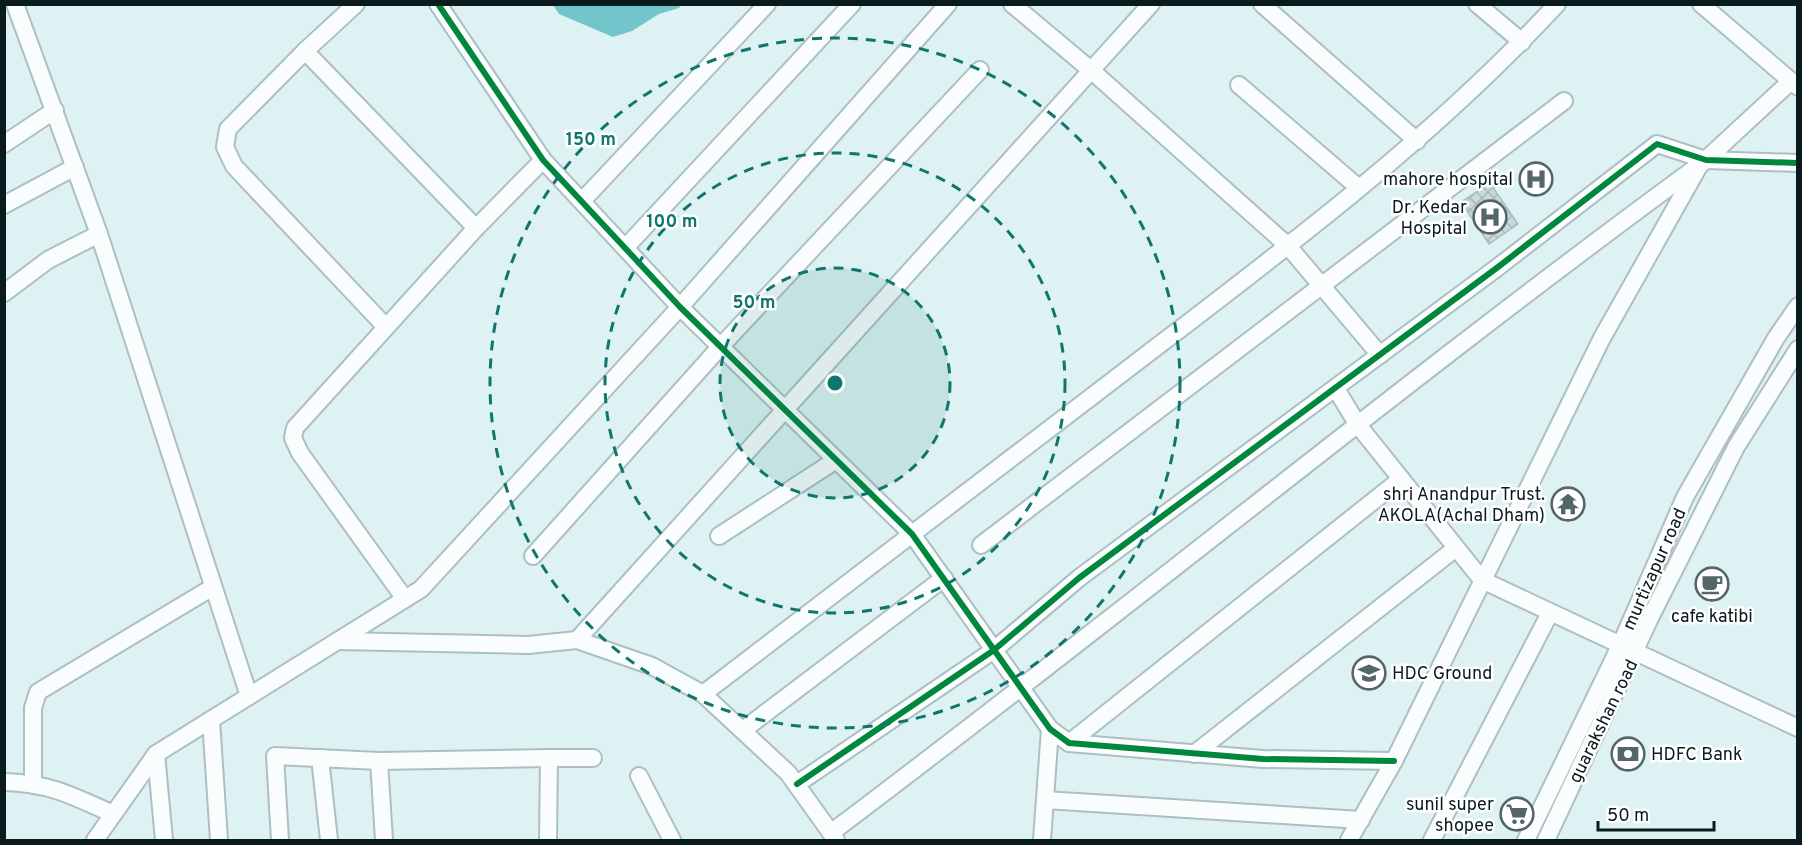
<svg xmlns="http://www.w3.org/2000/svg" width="1802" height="845" font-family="Overpass,sans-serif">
<defs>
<pattern id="building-cross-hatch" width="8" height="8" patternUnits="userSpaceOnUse" patternTransform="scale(1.5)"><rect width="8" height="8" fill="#c8dadb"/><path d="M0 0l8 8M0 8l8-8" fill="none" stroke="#aababc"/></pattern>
</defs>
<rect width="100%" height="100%" fill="#def2f4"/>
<polygon fill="#72c5cb" points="553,5 681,5 679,8 659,14 632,31 613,37 559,14"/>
<polygon fill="url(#building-cross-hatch)" stroke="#acbebf" stroke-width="1.5" points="1490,183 1518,224 1489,244 1461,202"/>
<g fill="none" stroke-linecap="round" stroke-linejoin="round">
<g stroke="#adbfc0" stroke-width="20">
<g id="minor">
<polyline points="15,4 99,234 249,696"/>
<polyline points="356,4 305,51 228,129 225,147 234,166 385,326"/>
<polyline points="438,4 543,160 680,307 912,534 1050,729 1069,743 1263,759 1394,761"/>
<polyline points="1012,4 1092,71 1288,246 1380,355"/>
<polyline points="1262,4 1417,141"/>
<polyline points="1477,4 1522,42"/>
<polyline points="1701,4 1798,87"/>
<polyline points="305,51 476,228"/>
<polyline points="1239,85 1359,188"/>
<polyline points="4,144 55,110"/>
<polyline points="582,201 767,4"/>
<polyline points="4,205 75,167"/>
<polyline points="625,248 852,4"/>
<polyline points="4,293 48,260 99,234"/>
<polyline points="1336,389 1358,425 1482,580 1798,728"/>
<polyline points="719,536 836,460"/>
<polyline points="981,545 1564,101"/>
<polyline points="533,556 720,347 980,70"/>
<polyline points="405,599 300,453 293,438 295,428 476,228 543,160"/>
<polyline points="577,640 1151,4"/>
<polyline points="338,641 528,645 577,640 652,666 703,694 788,773 836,840"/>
<path d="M 703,694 C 850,581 998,468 1146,355 C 1289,246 1434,137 1557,4"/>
<polyline points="211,720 219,840"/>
<polyline points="743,730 944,578"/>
<polyline points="1069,743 1401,479"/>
<polyline points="156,754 164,840"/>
<polyline points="1194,754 1456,548"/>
<polyline points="320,758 329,840"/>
<polyline points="549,758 593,758"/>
<polyline points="379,761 384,840"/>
<polyline points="639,776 672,840"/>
<path d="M 4,782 C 49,783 73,796 113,814"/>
<polyline points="33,782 33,708 38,692 213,587"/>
<polyline points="797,784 994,650 1079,578 1498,267 1657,144 1706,160 1798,163"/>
<polyline points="1045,800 1361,820"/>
<path d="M 832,832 C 1126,611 1409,377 1706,160"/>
<polyline points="95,840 156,754 421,589 680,307 948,4"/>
<polyline points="280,840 275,756 379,761 549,758 548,840"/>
<polyline points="1042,840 1050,729"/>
<polyline points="1349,840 1394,761 1602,338 1699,166 1791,81"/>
<polyline points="1432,840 1550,613"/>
<polyline points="1526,840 1620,646 1685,497 1776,338 1798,306"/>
<polyline points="1546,840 1649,620 1736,447 1798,349"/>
</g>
</g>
<use href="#minor" stroke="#fafdfd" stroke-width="16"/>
<g stroke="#fff" stroke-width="10">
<g id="cycleway">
<polyline points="438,4 543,160 680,307 912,534 1050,729 1069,743 1263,759 1394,761"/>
<polyline points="797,784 994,650 1079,578 1498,267 1657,144 1706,160 1798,163"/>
</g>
</g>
<use href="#cycleway" stroke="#00873e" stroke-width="6"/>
</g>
<circle cx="835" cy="383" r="115" fill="#0f766e" fill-opacity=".12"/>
<g fill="none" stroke="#0f766e" stroke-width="3" stroke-dasharray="10 8">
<circle cx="835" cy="383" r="115"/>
<circle cx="835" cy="383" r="230"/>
<circle cx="835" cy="383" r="345"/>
</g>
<defs>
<g id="hospital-ring" transform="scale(1.725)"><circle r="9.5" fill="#fff" stroke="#546668" stroke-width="1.5"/><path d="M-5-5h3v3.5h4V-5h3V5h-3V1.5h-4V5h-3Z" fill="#546668"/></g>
<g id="temple-ring" transform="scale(1.725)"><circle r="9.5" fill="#fff" stroke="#546668" stroke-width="1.5"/><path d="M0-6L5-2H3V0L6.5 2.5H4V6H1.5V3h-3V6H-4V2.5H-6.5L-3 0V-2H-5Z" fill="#546668"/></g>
<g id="cafe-ring" transform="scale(1.725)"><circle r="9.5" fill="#fff" stroke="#546668" stroke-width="1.5"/><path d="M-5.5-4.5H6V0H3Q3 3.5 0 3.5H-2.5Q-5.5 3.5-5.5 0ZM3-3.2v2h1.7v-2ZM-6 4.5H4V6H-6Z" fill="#546668"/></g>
<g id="school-ring" transform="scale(1.725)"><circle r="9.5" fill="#fff" stroke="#546668" stroke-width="1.5"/><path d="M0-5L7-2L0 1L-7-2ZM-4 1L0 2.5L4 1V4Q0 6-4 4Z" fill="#546668"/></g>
<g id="bank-ring" transform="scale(1.725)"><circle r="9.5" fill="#fff" stroke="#546668" stroke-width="1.5"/><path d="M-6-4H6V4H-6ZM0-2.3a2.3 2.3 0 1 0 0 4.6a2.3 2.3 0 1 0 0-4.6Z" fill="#546668"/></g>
<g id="supermarket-ring" transform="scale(1.725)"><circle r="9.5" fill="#fff" stroke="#546668" stroke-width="1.5"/><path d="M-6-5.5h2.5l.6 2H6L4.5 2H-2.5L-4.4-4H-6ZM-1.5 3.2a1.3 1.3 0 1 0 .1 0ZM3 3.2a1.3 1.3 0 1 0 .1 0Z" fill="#546668"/></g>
</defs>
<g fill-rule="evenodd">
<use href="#hospital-ring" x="1536" y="179"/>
<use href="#hospital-ring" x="1490" y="217"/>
<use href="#temple-ring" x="1568" y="504"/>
<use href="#cafe-ring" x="1712" y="584"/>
<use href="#school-ring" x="1369" y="673"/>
<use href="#bank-ring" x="1628" y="754"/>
<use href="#supermarket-ring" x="1517" y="814"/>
</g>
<g text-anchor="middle" stroke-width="5" stroke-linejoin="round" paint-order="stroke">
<g font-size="18" fill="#0a1b1d" stroke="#fff" text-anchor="end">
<text x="1513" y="185">mahore hospital</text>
<text x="1467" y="213">Dr. Kedar<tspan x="1467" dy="21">Hospital</tspan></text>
<text x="1545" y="500">shri Anandpur Trust.<tspan x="1545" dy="21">AKOLA(Achal Dham)</tspan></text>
<text x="1712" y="622" text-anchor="middle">cafe katibi</text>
<text x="1392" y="679" text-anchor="start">HDC Ground</text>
<text x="1651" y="760" text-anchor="start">HDFC Bank</text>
<text x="1494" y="810">sunil super<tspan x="1494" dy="21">shopee</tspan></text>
</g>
<g font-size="18" fill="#0a1b1d" stroke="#fff">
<text transform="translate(1654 569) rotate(-66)" y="6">murtizapur road</text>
<text transform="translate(1603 721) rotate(-64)" y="6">guarakshan road</text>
</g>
</g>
<circle cx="835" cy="383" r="9" fill="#0f766e" stroke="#fff" stroke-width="3"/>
<g font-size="18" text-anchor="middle" font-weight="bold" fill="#0f766e" stroke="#fff" stroke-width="5" stroke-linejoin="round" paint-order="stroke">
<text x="591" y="145">150 m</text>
<text x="672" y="227">100 m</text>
<text x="754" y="308">50 m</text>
</g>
<rect width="1802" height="845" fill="none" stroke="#0a1b1d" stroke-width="12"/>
<path d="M1598 821v9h116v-9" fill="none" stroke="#0a1b1d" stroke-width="3"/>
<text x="1607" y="821" font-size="18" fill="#0a1b1d" stroke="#ffffff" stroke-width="4.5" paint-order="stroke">50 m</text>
</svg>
